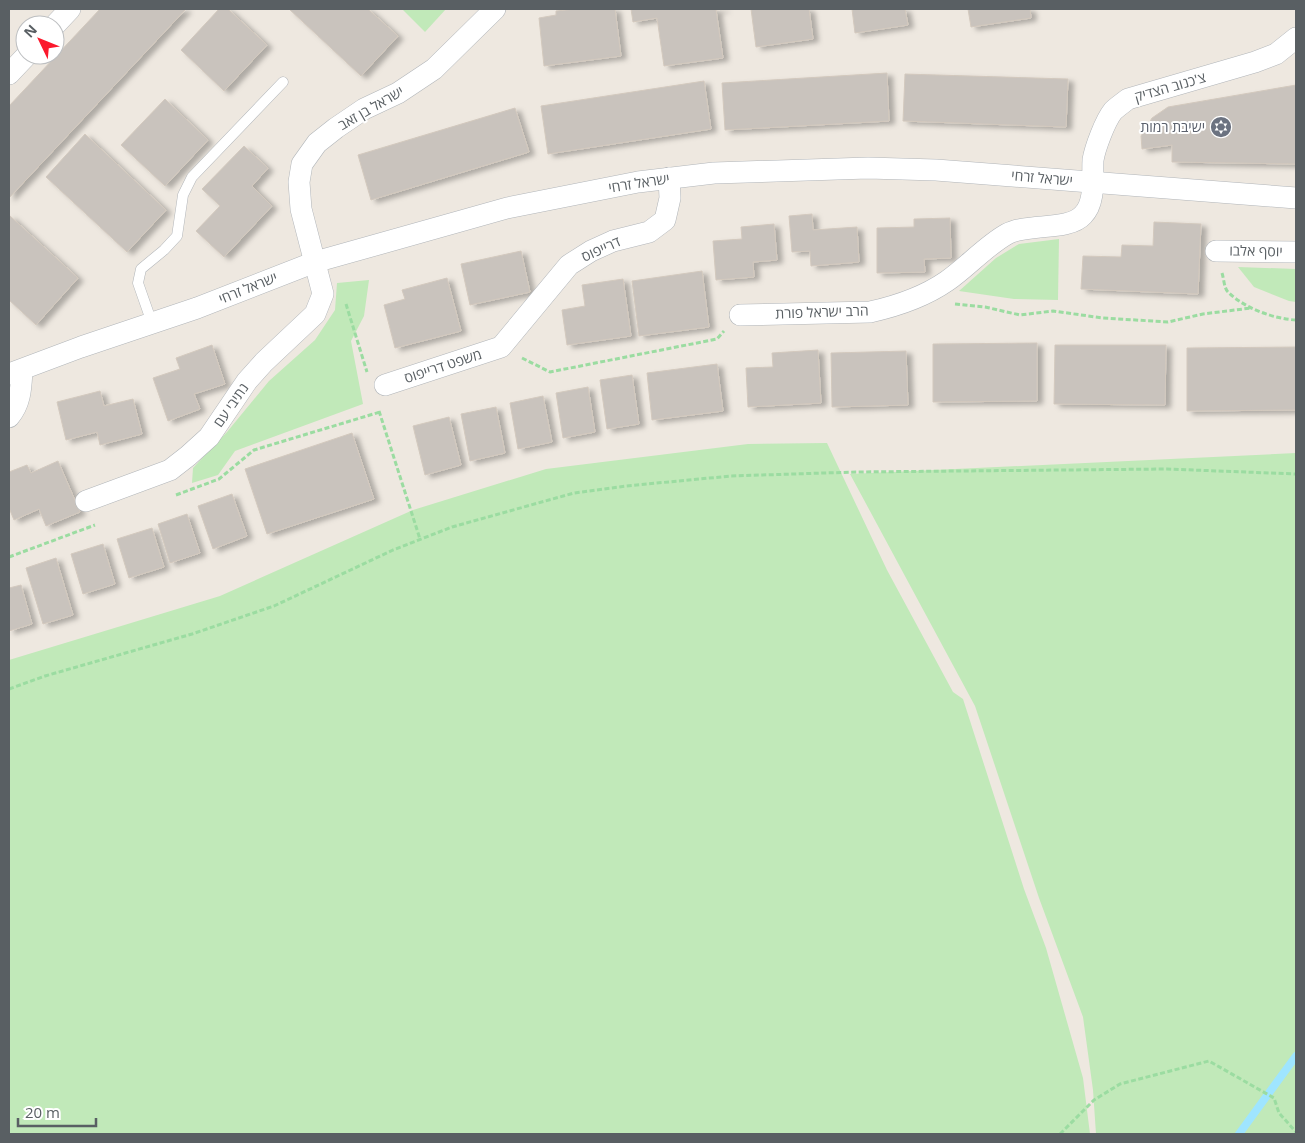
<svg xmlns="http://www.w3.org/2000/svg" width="1305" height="1143" font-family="'Open Sans','Noto Sans Hebrew',sans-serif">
<defs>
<filter id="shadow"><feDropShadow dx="5.5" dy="3" stdDeviation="2.5" flood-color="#0004"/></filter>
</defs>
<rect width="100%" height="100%" fill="#eee8e0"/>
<g fill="#c1e9b9">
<polygon points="402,9 446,9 425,32"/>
<polygon points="1059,239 1058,300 1014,299 959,291 996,258 1019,244"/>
<polygon points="1238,267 1296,269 1296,302 1289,301 1254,287"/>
<polygon points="369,280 364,316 351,341 363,404 235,451 218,475 192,483 193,468 227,432 269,381 315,340 335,310 337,283"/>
<polygon points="827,443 887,570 953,692 963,699 1024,889 1046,948 1083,1078 1090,1134 9,1134 9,660 220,596 413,510 546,469 748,444"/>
<polygon points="1296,453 1296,1134 1096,1134 1093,1090 1083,1017 1039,898 975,706 850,474"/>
</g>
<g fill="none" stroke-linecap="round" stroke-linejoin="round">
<polyline stroke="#9fe5ff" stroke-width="8" points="1239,1134 1296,1056"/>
</g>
<g fill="#c9c3bd" stroke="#d3c9be" filter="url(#shadow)">
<polygon points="100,9 186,9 9,198 9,106"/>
<polygon points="219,9 228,9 267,45 224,91 181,50"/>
<polygon points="289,9 368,9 398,36 361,76"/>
<polygon points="576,9 615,9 621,56 544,66 539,18 556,15 556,11"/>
<polygon points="631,9 724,9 716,10 723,58 664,66 657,18 633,22"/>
<polygon points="751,9 809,9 813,39 756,47"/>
<polygon points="852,9 905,9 908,25 855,33"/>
<polygon points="968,9 1030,9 1031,18 971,27"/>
<polygon points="887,73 889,121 725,130 722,83"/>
<polygon points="905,74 1068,79 1066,127 903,121"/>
<polygon points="704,81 711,129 548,154 541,106"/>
<polygon points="1296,85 1296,164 1172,162 1172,145 1142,149 1141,136 1152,118 1168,107"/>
<polygon points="165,99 208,140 165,186 121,145"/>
<polygon points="515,108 529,152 371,200 358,155"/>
<polygon points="85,134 166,210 127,252 46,177"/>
<polygon points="244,146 268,168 252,186 272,206 224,257 196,231 220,206 202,189"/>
<polygon points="812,214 813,230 857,227 859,262 811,266 810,251 792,252 789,216"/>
<polygon points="9,215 78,278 36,325 9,300"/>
<polygon points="950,218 951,258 924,259 925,272 877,273 877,228 914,227 914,219"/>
<polygon points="1154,222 1201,224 1198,294 1081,289 1083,256 1121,257 1122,245 1153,246"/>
<polygon points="774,224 777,260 753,262 754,277 716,280 713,241 742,239 741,227"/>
<polygon points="521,251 530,292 470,305 461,264"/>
<polygon points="702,271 709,327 639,336 632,281"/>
<polygon points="447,278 461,331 395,348 384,305 405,299 402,290"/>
<polygon points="623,279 631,336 567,345 562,310 585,306 582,285"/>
<polygon points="1037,343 1037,401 933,402 933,344"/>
<polygon points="212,345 225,384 194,394 200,409 168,421 153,378 180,369 176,358"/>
<polygon points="1055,345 1166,345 1165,405 1054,404"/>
<polygon points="1296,347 1296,410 1187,411 1187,348"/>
<polygon points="818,350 821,403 748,407 746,368 773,367 772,353"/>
<polygon points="906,351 908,405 832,407 831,353"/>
<polygon points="717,364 723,411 652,420 647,373"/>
<polygon points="632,375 639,424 607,429 600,380"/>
<polygon points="588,387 595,432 563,438 556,393"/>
<polygon points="100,391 104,406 133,399 142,434 100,445 97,432 66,440 57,402"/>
<polygon points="543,396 552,442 518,449 510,403"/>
<polygon points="496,407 505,453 470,461 461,414"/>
<polygon points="449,417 461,465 425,475 413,426"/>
<polygon points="352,433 374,499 267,534 245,469"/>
<polygon points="58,461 80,512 46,526 39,509 14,520 9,508 9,472 27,465 31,473"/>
<polygon points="232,494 247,536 213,549 198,506"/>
<polygon points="187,514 200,553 170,563 158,524"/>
<polygon points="152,528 164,567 129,578 117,539"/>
<polygon points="103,544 115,584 83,594 71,554"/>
<polygon points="56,558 73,615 43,624 26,568"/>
<polygon points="21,585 32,624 9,631 9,588"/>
</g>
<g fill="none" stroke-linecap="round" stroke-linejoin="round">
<g stroke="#b1b5b9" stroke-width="11">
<polyline id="lane" points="152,323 138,283 141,269 164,250 177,236 183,195 192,177 283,82"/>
</g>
<g stroke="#b1b5b9" stroke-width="22">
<g id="street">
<polyline points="55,25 70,9"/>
<polyline points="9,74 27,55"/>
<polyline points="1216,251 1296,252"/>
<path d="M 740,315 L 870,312 C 897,306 924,297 947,281 C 966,268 987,245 1007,234 C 1027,223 1069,231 1083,215 C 1096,202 1092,177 1093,160 C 1095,148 1105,121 1113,111 C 1117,107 1123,103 1128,99 L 1255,62 L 1276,54 L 1296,38"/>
<polyline points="9,374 81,347 197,308 315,262 507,208 638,182 714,173 868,168 936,170 1296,198"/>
<polyline points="385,385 501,347 569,265 591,251 613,241 649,232 665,220 670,198 669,178"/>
<path d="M 9,417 C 21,403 21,387 22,370"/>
<polyline points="86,501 170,470 188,456 209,437 247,381 264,362 315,314 323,294 301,209 299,182 302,164 317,143 336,128 364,109 398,93 434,69 495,9"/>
</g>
</g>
<g stroke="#9bdca1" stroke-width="3" stroke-dasharray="5 2.5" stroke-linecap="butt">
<path d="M 1222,273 C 1224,279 1224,288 1228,292 C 1244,308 1274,319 1296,320"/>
<polyline points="346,304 367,372"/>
<polyline points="955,304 985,307 1020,315 1053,311 1103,318 1168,322 1203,314 1251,308"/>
<polyline points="522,358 550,372 717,339 724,331"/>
<polyline points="379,411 420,539"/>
<polyline points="176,495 219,479 254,450 380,412"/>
<polyline points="9,557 95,525"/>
<polyline points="9,689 45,676 192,634 274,606 393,550 452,527 574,493 626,486 731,476 856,472 1167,469 1296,474"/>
<polyline points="1060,1134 1094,1100 1120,1084 1209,1061 1274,1098 1279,1113 1296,1132"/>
</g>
<use href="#lane" stroke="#fff" stroke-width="10"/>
<use href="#street" stroke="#fff" stroke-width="21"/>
</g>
<defs>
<g id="synagogue-disc" transform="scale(1.125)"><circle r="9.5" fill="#6b7280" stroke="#fff"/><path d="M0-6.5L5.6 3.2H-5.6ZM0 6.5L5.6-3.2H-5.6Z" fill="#fff"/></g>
</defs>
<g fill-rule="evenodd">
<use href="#synagogue-disc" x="1221" y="127"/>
</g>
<g text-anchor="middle" stroke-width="4" stroke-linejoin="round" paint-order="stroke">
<g font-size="14" fill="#595f63" stroke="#fff">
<text transform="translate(1170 87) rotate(-16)" y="5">צ'כנוב הצדיק</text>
<text transform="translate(371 108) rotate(-30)" y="5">ישראל בן זאב</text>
<text transform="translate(1042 178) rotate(5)" y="5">ישראל זרחי</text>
<text transform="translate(639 183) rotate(-9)" y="5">ישראל זרחי</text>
<text transform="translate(601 249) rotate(-24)" y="5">דרייפוס</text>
<text transform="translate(1256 251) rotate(1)" y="5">יוסף אלבו</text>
<text transform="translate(248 288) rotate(-22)" y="5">ישראל זרחי</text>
<text transform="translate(822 312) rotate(-2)" y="5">הרב ישראל פורת</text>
<text transform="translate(443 366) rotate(-18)" y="5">משפט דרייפוס</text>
<text transform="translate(231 405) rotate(-55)" y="5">נתיבי עם</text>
</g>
<g font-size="14" fill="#5b616d" stroke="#fff" text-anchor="end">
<text x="1205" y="132">ישיבת רמות</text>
</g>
</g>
<rect width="1305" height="1143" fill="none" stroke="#595f63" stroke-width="20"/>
<g transform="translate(40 40) rotate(313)"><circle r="24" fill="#ffffff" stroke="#bdbfc1"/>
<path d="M0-4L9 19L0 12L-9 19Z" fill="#fb192c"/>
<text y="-8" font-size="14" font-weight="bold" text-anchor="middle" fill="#595f63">N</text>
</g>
<path d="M18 1118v8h78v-8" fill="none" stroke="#595f63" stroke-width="2.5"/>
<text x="25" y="1118" font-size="15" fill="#595f63" stroke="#ffffff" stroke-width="4" paint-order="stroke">20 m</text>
</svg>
